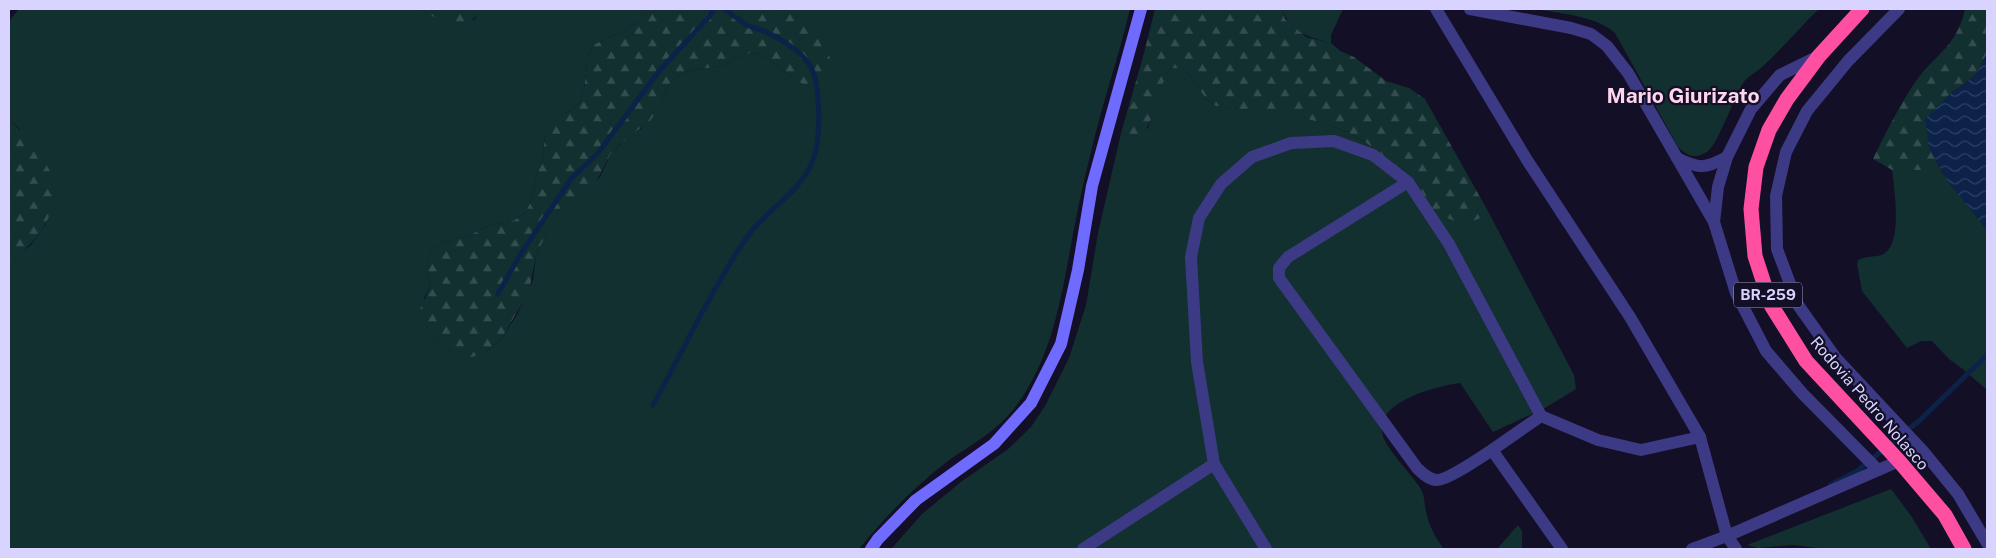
<svg xmlns="http://www.w3.org/2000/svg" width="1996" height="558" font-family="'Public Sans',sans-serif">
<defs>
<pattern id="forest-firs" width="22" height="20" patternUnits="userSpaceOnUse" patternTransform="scale(1.25)"><rect width="22" height="20" fill="#12302f"/><path d="M5 1l3.5 6h-7zM16 11l3.5 6h-7z" fill="#344d4e"/></pattern>
<pattern id="water-waves" width="16" height="10" patternUnits="userSpaceOnUse" patternTransform="scale(1.25)"><rect width="16" height="10" fill="#0c2248"/><path d="M0 5q4-4 8 0t8 0" fill="none" stroke="#2f4163"/></pattern>
</defs>
<rect width="100%" height="100%" fill="#130f26"/>
<g fill="#12302f">
<path d="M 19,9 L 421,9 L 427,13 L 474,20 L 482,9 L 644,9 L 640,20 L 630,28 L 595,44 L 588,54 L 584,91 L 579,103 L 570,111 L 558,115 L 545,137 L 542,162 L 537,174 L 531,201 L 525,213 L 515,220 L 490,225 L 468,236 L 442,243 L 432,250 L 427,261 L 430,287 L 424,298 L 423,322 L 438,341 L 458,356 L 484,353 L 495,345 L 503,336 L 517,315 L 533,280 L 536,255 L 547,233 L 600,177 L 611,153 L 630,135 L 641,129 L 662,104 L 667,87 L 675,78 L 686,71 L 722,66 L 744,54 L 756,53 L 768,59 L 798,82 L 810,87 L 799,18 L 778,9 L 1130,9 C 1119,56 1103,101 1092,148 C 1085,175 1079,202 1074,229 C 1062,292 1054,358 1013,410 C 996,432 970,445 948,461 C 914,487 886,516 859,549 L 9,549 L 9,261 L 31,245 L 46,224 L 19,128 L 9,119 L 9,21 Z"/>
<path d="M 1282,9 L 1343,9 L 1331,35 L 1331,43 C 1309,37 1290,33 1282,9 Z"/>
<path d="M 1536,9 L 1819,9 C 1800,27 1783,48 1763,66 C 1757,72 1748,76 1743,83 C 1733,99 1719,142 1708,151 C 1696,160 1687,156 1678,147 L 1615,33 C 1594,15 1561,14 1536,9 Z"/>
<path d="M 1170,68 L 1183,69 L 1192,78 L 1206,99 L 1216,106 C 1261,112 1300,112 1342,130 C 1358,137 1374,147 1386,160 C 1410,186 1432,223 1472,221 C 1478,220 1484,216 1489,213 L 1574,375 L 1576,389 L 1545,408 L 1493,432 L 1460,383 C 1437,386 1372,402 1383,436 C 1386,448 1412,475 1421,489 C 1425,497 1424,503 1426,511 C 1428,524 1436,539 1444,549 L 891,549 L 922,514 L 962,481 L 1007,450 L 1031,427 L 1045,406 L 1069,358 L 1086,305 L 1098,233 L 1121,133 L 1127,136 L 1148,128 L 1164,79 Z"/>
<path d="M 1892,170 L 1941,170 L 1949,182 L 1987,230 L 1987,390 L 1964,370 L 1949,359 L 1932,341 L 1921,341 L 1907,348 L 1862,291 L 1857,264 L 1858,260 C 1866,256 1874,257 1881,255 C 1904,247 1894,188 1892,170 Z"/>
<polygon points="1891,489 1912,517 1931,549 1826,549 1793,545 1758,548 1747,545"/>
<polygon points="1518,525 1522,531 1522,549 1497,549"/>
</g>
<g fill="url(#forest-firs)">
<path d="M 421,9 L 482,9 C 468,33 440,23 421,9 Z"/>
<polygon points="644,9 778,9 788,12 799,18 808,27 825,47 830,58 827,71 822,82 810,87 798,82 768,59 756,53 744,54 722,66 686,71 675,78 667,87 662,104 650,121 620,144 611,153 593,188 547,233 536,255 529,292 503,336 495,345 484,353 472,357 458,356 438,341 423,322 420,309 430,287 427,261 432,250 442,243 468,236 490,225 515,220 525,213 531,201 537,174 542,162 545,137 549,124 558,115 570,111 579,103 584,91 588,54 595,44 630,28 640,20"/>
<path d="M 1155,9 L 1282,9 L 1285,19 L 1306,37 L 1331,43 L 1340,51 L 1354,57 L 1386,81 L 1409,88 L 1425,99 L 1489,213 C 1484,216 1478,220 1472,221 C 1436,228 1406,183 1386,160 C 1375,147 1358,137 1342,130 C 1301,113 1260,112 1216,106 L 1206,99 L 1192,78 L 1183,69 L 1170,68 C 1157,90 1157,118 1140,137 L 1127,136 L 1121,133 L 1143,57 Z"/>
<path d="M 1965,9 L 1987,9 L 1987,53 L 1976,75 L 1950,94 L 1929,148 L 1941,170 L 1892,170 L 1873,159 C 1885,134 1898,108 1914,84 C 1934,54 1956,49 1965,9 Z"/>
<path d="M 9,119 C 19,128 26,138 34,149 C 39,156 48,165 51,174 C 62,211 38,243 9,261 Z"/>
</g>
<polygon fill="url(#water-waves)" points="1987,53 1987,230 1948,182 1929,148 1925,119 1950,94 1976,75"/>
<g fill="none" stroke-linecap="round" stroke-linejoin="round">
<g stroke="#0c2248" stroke-width="5">
<polyline points="498,294 520,255 571,179 598,153 660,70 708,18 714,9"/>
<path d="M 653,405 C 684,349 711,290 747,237 C 766,209 803,192 814,157 C 821,137 821,81 809,64 C 799,50 779,38 764,31 C 759,29 754,28 749,26 C 741,22 732,14 724,9"/>
<polyline points="1830,485 1857,471 1920,420 1987,355"/>
</g>
<g stroke="#3d3a85" stroke-width="12">
<polyline points="1436,9 1527,160 1630,317 1700,437 1727,536 1736,549"/>
<polyline points="1470,9 1571,28 1591,34 1607,46 1628,73 1714,222"/>
<polyline points="1899,9 1848,61 1807,111 1786,152 1776,196 1777,249 1798,305 1835,357 1923,451 1958,494 1987,543"/>
<polyline points="1819,56 1780,75 1751,109 1727,157 1718,187 1714,222 1736,293 1766,351 1802,393 1878,470"/>
<path d="M 1677,158 C 1699,169 1705,169 1727,157"/>
<path d="M 1408,182 L 1288,257 L 1279,268 L 1279,278 L 1417,468 C 1422,473 1429,480 1437,480 C 1448,480 1481,457 1492,450"/>
<polyline points="1541,416 1598,440 1641,450 1700,437"/>
<polyline points="1083,549 1214,464"/>
<polyline points="1266,549 1214,464 1197,362 1191,257 1199,218 1221,184 1252,157 1291,143 1334,141 1373,155 1408,182 1449,244 1541,416 1492,450 1562,549"/>
<polyline points="1692,549 1727,536 1899,461"/>
</g>
<polyline stroke="#6f6bff" stroke-width="12" points="871,549 878,539 916,500 994,444 1031,403 1061,344 1078,270 1092,186 1141,9"/>
<polyline stroke="#ff4fa3" stroke-width="15" points="1862,9 1819,56 1787,99 1769,130 1756,167 1751,209 1755,256 1771,305 1806,361 1899,461 1945,515 1964,549"/>
</g>
<g text-anchor="middle" stroke-width="4.5" stroke-linejoin="round" paint-order="stroke">
<rect fill="#130f26" stroke="#9e99be" stroke-width="1" x="1734" y="282.5" width="68" height="25" rx="4"/>
<g font-size="15" font-weight="bold" fill="#d9d4ff">
<text x="1768" y="300">BR-259</text>
</g>
<g font-size="16" fill="#d9d4ff" stroke="#130f26">
<text transform="translate(1870 403) rotate(49)" y="6">Rodovia Pedro Nolasco</text>
</g>
<g font-size="21" font-weight="bold" fill="#ffd6f0" stroke="#130f26">
<text x="1683" y="103">Mario Giurizato</text>
</g>
</g>
<rect width="1996" height="558" fill="none" stroke="#d9d4ff" stroke-width="20"/>
</svg>
